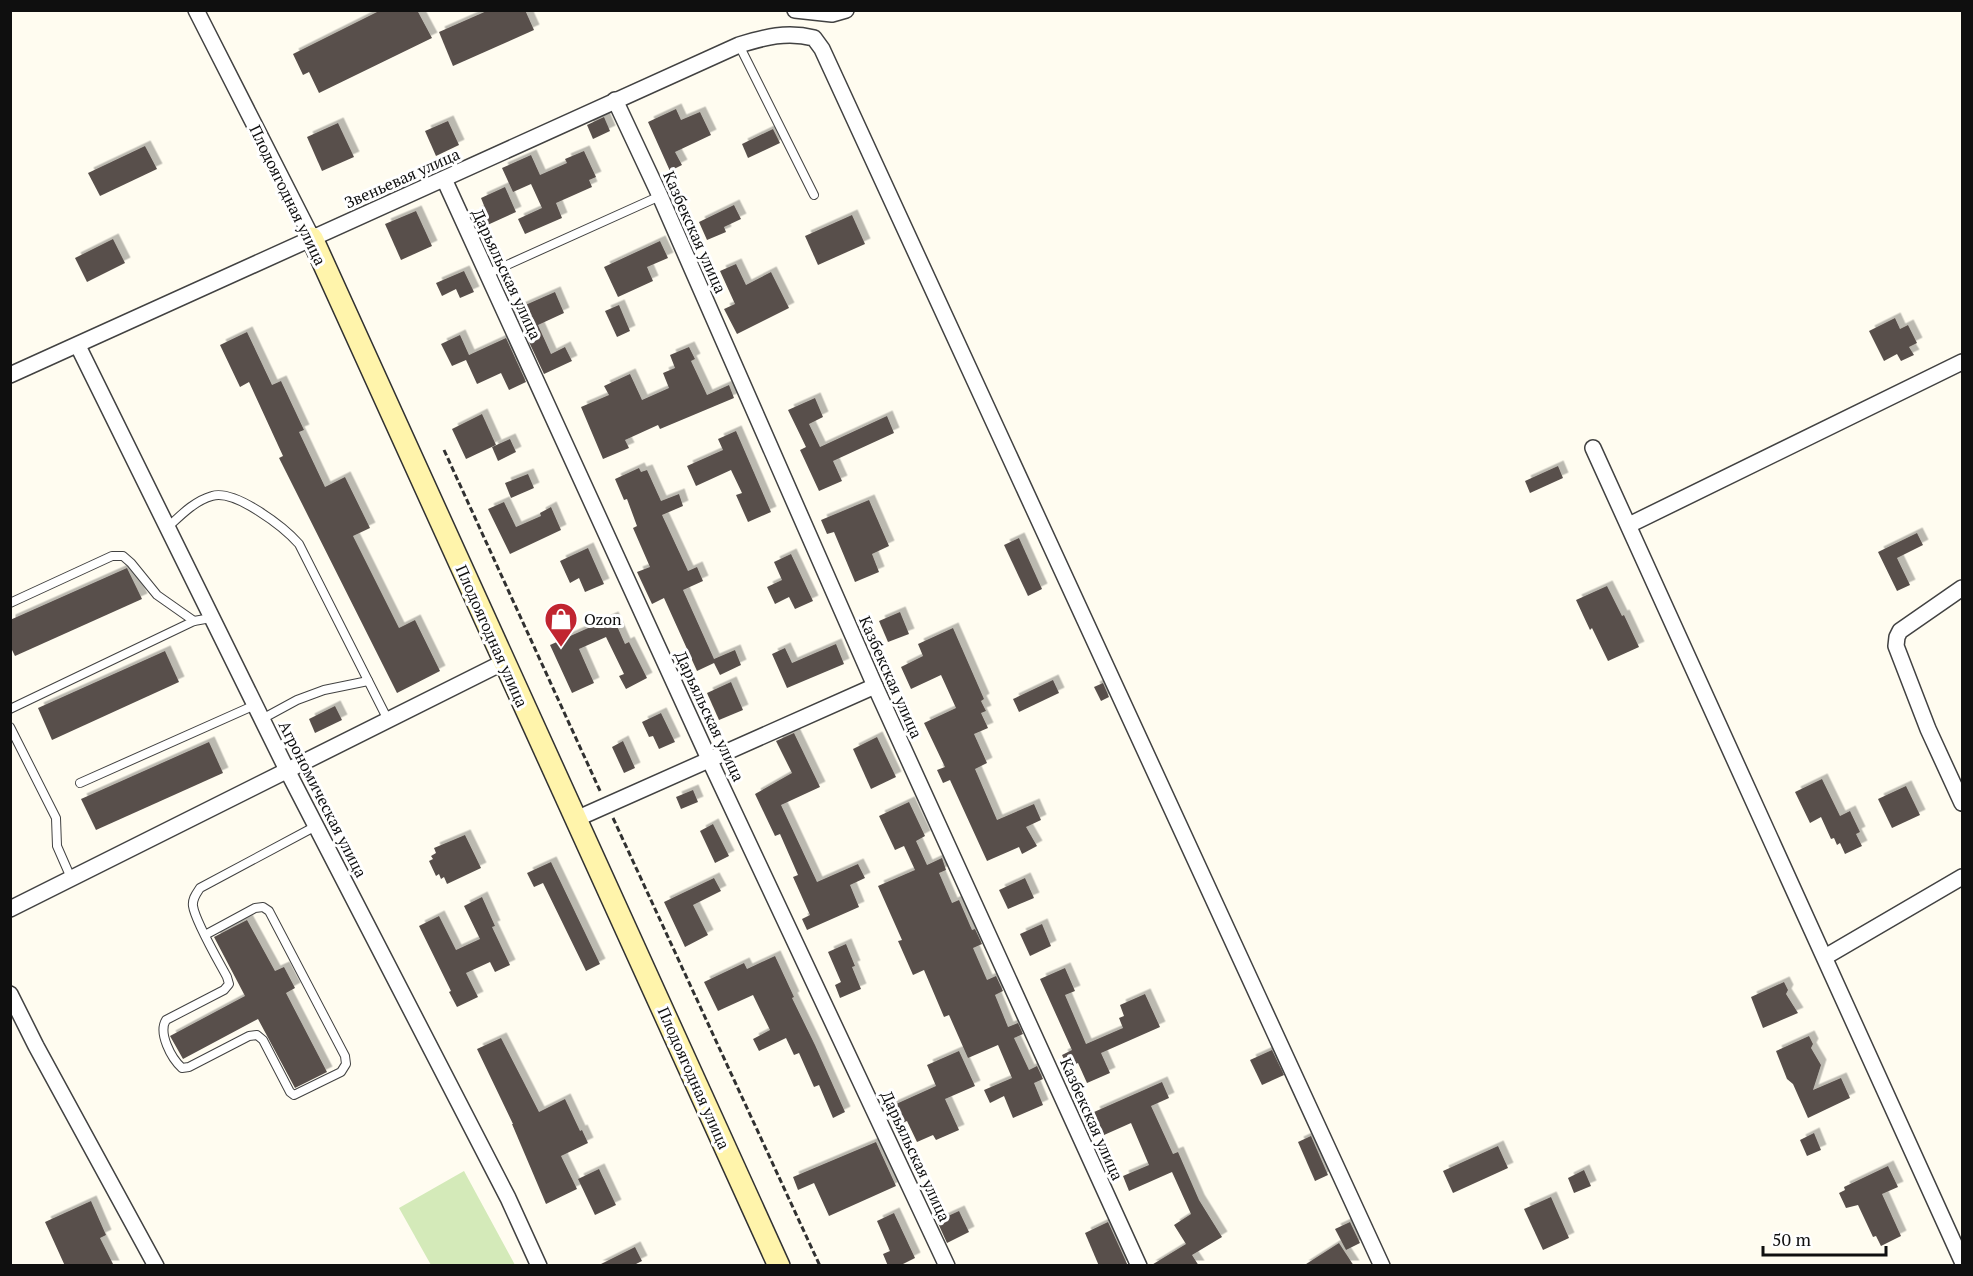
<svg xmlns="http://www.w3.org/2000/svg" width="1973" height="1276" font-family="'PT Serif',serif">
<defs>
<filter id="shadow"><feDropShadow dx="5.5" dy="-5.5" stdDeviation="0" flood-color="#0004"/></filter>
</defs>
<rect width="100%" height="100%" fill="#fffcf0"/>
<polygon fill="#d4eab9" points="464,1171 515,1265 431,1265 399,1208"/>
<g fill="#584f4b" filter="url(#shadow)">
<polygon points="381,10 417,10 432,38 319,93 309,72 303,75 293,54"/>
<polygon points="489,10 525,10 534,30 453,66 439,32"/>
<polygon points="676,109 681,120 700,112 711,135 675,152 682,165 670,171 648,122"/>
<polygon points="604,117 610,131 593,139 587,125"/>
<polygon points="448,121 459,145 436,156 425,131"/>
<polygon points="338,123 354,157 322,171 307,137"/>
<polygon points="773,129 780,143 748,158 742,144"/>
<polygon points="145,146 157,169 100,196 88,173"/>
<polygon points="584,151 596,177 589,180 592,187 556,203 562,218 525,234 518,219 542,208 531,184 513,192 502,168 531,155 540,175 567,163 565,159"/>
<polygon points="505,187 516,212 483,227 476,212 485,208 481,198"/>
<polygon points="734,205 741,219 724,227 726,232 707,240 699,222"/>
<polygon points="416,211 432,246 401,260 385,224"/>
<polygon points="852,215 865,244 818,265 805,236"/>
<polygon points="113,239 125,263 87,282 75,258"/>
<polygon points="660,241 668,258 647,267 653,281 618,297 604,267"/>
<polygon points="736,264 746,285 771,272 789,308 737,334 724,309 735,304 720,271"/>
<polygon points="464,271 474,292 460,298 456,289 442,296 436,283"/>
<polygon points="555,292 564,313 538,325 551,354 565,347 572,361 544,374 514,310"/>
<polygon points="619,305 630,331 617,337 605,311"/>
<polygon points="1895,318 1900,329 1908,325 1917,343 1909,347 1914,355 1901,361 1897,354 1884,361 1869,331"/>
<polygon points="247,332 272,385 281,381 304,430 299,432 325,487 345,477 370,528 353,536 399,628 415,620 440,671 397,693 279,458 283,456 249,382 240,387 220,345"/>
<polygon points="460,335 469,355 506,338 526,382 509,390 501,373 477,384 466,360 452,366 441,344"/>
<polygon points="689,347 695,359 691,361 707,395 729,385 734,398 660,429 658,425 625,440 629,448 603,459 581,407 609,395 604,386 630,374 642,400 669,388 663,373 675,368 670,355"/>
<polygon points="815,398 823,417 809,424 820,447 887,416 894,433 833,461 842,481 819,491 800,450 806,447 788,410"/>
<polygon points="482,414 496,445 466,459 452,429"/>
<polygon points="736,431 771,512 748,522 736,495 742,493 731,470 696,486 687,466 723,450 718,439"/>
<polygon points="510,439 516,452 498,461 492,447"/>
<polygon points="1558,466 1563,478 1530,493 1525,481"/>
<polygon points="639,468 641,472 647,470 661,501 679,494 683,506 662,515 688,571 697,567 703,581 683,590 714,659 735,650 741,665 720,675 714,663 697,671 664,598 652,604 637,572 650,567 633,528 637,526 627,499 624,500 615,479"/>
<polygon points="528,474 534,488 511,498 505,483"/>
<polygon points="869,500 889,546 872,554 879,572 855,582 834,532 827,534 821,520"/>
<polygon points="504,502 516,527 541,516 540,513 551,507 561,530 510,554 488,509"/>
<polygon points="1917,533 1923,545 1897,558 1910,585 1897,591 1878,552"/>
<polygon points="1019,538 1042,589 1028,596 1004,545"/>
<polygon points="588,548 604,584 585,592 579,578 570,583 560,561"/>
<polygon points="791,554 813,601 795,609 789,597 775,604 767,587 782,580 774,562"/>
<polygon points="127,568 142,599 15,656 10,646 10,620"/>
<polygon points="1607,586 1622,616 1624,615 1639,647 1608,661 1592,628 1590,630 1576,600"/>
<polygon points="900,612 909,634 888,642 879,621"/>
<polygon points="613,617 625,644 629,642 647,678 626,689 619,676 624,674 606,637 579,649 594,683 572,693 550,645"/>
<polygon points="953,628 984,699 981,701 986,711 981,713 988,728 974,734 987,763 975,769 997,820 1034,804 1041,820 1026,827 1037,846 1022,854 1019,847 987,861 950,780 943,783 937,770 945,767 924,723 956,708 941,675 911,689 901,667 923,656 918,644"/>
<polygon points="836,644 844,664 787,688 772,654 785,648 792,663"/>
<polygon points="165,651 179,682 52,740 38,708"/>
<polygon points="1053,680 1059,693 1019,712 1013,699"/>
<polygon points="731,682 743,710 719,720 707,693"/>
<polygon points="1103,683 1109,697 1101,701 1094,687"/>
<polygon points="335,706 342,720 315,733 309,719"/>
<polygon points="661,713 675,742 659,749 653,736 649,737 642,722"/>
<polygon points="794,733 820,787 781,805 817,882 858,864 865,878 850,885 859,907 807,930 802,919 810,915 793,877 798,875 780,834 775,836 755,794 792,773 776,741"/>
<polygon points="877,737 896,777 871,789 853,749"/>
<polygon points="623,741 635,768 624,773 612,747"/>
<polygon points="209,742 223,773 96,830 81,799"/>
<polygon points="1822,779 1840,816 1850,811 1860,832 1856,834 1862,846 1845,854 1840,843 1837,845 1834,838 1831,839 1821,817 1810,823 1795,792"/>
<polygon points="1906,786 1920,815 1892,828 1878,799"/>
<polygon points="693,790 698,802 681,809 676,797"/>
<polygon points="909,802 925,836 916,841 927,865 942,858 946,870 939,873 952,903 959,900 972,930 975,929 982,944 973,948 987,980 996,976 1003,991 995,995 1008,1027 1018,1023 1023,1034 1014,1038 1029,1070 1037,1066 1043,1079 1034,1083 1043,1105 1013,1118 1004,1096 990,1103 984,1090 1012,1078 998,1045 968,1058 949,1015 944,1017 924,970 913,975 898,941 902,940 878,886 915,870 904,846 895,850 879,816"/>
<polygon points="713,824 729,856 715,863 700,831"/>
<polygon points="465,835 481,868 447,884 444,877 441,879 439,874 436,876 429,861 433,859 431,856 436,853 434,848"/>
<polygon points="551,862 600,964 586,971 543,883 534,887 527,873"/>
<polygon points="714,878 721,891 693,905 708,935 685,947 664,902"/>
<polygon points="1025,878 1034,898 1008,909 999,890"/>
<polygon points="482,897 495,926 492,927 510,965 495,972 490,962 466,973 478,997 457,1007 449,992 451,991 419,926 439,916 456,950 480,939 464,906"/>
<polygon points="247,920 275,971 284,967 295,988 286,993 327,1072 295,1088 258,1019 183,1059 170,1036 245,996 214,937"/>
<polygon points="1042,924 1051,946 1030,956 1020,934"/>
<polygon points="846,944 855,966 852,967 861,989 840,998 835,985 841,982 828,952"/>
<polygon points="775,956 794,997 792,998 815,1045 845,1112 833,1118 819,1085 814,1087 799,1053 794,1055 786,1038 759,1051 753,1039 770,1030 753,995 718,1011 704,982 744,963 747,969"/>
<polygon points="1065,968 1075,991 1065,995 1086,1044 1123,1028 1119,1018 1124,1016 1120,1005 1145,994 1160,1027 1101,1053 1110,1073 1087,1083 1078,1063 1068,1068 1062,1055 1072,1050 1040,979"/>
<polygon points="1784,982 1788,990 1786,994 1798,1013 1763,1028 1751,997"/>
<polygon points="1809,1036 1813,1044 1811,1048 1821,1065 1813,1090 1841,1078 1850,1098 1808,1118 1793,1084 1787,1079 1776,1051"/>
<polygon points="501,1038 539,1112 565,1099 580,1131 582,1130 588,1143 561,1156 577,1189 546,1204 512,1124 513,1124 477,1049"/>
<polygon points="1272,1050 1284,1075 1262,1085 1250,1060"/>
<polygon points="959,1051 975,1086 945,1099 959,1130 936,1140 933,1135 917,1142 907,1121 893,1127 885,1109 936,1086 927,1065"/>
<polygon points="1162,1082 1169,1098 1151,1106 1173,1154 1178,1152 1199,1200 1222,1237 1192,1255 1199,1266 1150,1266 1186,1244 1174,1225 1191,1214 1172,1172 1129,1191 1123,1176 1149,1165 1131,1123 1104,1135 1094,1112"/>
<polygon points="1814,1133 1821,1150 1807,1156 1800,1140"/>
<polygon points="1311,1136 1328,1175 1315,1181 1298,1142"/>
<polygon points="876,1142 896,1186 829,1216 814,1183 798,1190 793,1177"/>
<polygon points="1498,1146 1508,1168 1453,1193 1443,1171"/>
<polygon points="1888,1166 1898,1187 1882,1194 1901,1236 1881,1246 1876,1236 1873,1237 1858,1205 1846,1208 1839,1193 1845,1190 1844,1187"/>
<polygon points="599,1169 616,1205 595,1215 578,1179"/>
<polygon points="1584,1170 1591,1186 1574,1193 1568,1178"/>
<polygon points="1551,1197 1569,1238 1543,1250 1524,1209"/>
<polygon points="91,1201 106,1235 100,1238 114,1266 65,1266 45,1222"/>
<polygon points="959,1211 969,1232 947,1243 937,1221"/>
<polygon points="894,1213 915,1258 899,1266 888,1266 883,1254 890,1251 877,1221"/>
<polygon points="1108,1222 1128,1266 1099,1266 1085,1233"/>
<polygon points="1350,1222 1360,1243 1346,1250 1335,1229"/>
<polygon points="1339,1243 1354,1266 1303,1266"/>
<polygon points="635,1247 642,1261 632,1266 597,1266"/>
</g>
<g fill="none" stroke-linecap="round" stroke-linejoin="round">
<g stroke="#424242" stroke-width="10">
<g id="lane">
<polyline points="739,45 814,195"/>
<polyline points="487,274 660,196"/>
<path d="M 167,528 C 180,516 194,501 212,496 C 235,489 284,527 299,544 L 388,720"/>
<polyline points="10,603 112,556 123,556 131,563 157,595 194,621"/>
<polyline points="10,709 194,621 211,618"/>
<polyline points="262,719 297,700 324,690 368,681"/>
<polyline points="10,727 56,818 57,846 71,878"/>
<polyline points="80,783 255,705"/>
<path d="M 205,935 L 255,908 L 263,907 L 269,911 L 345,1056 L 346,1064 L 341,1072 L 294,1095 L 290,1092 L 263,1040 L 257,1035 L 249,1036 L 189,1067 L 182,1068 C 171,1058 158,1033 166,1020 L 224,990 L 229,984 L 227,977 C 219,962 195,921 193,906 C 192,899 196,894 200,888 L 316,826"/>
</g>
</g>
<g stroke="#424242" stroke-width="18">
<g id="street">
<polyline points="196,10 312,238"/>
<polyline points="795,10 832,14 846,10"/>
<polyline points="615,100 660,196 875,686 1139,1266"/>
<polyline points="444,179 709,759 947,1266"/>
<polyline points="78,346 287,770 508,1198 539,1266"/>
<path d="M 10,375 L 739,45 C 765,37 787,31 814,38 L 822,49 L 1382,1266"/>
<polyline points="1593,448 1962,1261"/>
<polyline points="1629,525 1962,362"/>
<polyline points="1962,588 1900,631 1897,637 1896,646 1928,729 1962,803"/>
<polyline points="576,819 875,686"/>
<polyline points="10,909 504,662"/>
<polyline points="1825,957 1962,877"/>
<polyline points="10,994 36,1046 156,1266"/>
</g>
</g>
<g stroke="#313131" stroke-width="24">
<polyline id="secondary" points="312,238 779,1266"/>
</g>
<g stroke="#313131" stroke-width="3" stroke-dasharray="6 3" stroke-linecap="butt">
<polyline points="444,450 601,793"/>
<polyline points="613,818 820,1266"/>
</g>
<use href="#lane" stroke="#fff" stroke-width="8"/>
<use href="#street" stroke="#fff" stroke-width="15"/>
<use href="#secondary" stroke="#fff4ab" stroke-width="21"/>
</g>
<defs>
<g id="shop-pin" transform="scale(1.725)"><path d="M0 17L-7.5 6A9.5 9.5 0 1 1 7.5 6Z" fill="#c12530" stroke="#fff"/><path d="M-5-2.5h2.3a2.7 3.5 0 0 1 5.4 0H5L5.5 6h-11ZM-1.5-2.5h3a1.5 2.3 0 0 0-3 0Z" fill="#fff"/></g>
</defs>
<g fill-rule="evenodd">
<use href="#shop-pin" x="561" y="619"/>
</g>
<g text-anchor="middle" stroke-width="6" stroke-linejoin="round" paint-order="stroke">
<g font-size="16" fill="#0f0f0f" stroke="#fff">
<text transform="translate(402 178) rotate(-24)" y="6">Звеньевая улица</text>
<text transform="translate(288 195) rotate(64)" y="6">Плодоягодная улица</text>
<text transform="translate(695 232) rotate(66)" y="6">Казбекская улица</text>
<text transform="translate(507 274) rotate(65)" y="6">Дарьяльская улица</text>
<text transform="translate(492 636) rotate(66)" y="6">Плодоягодная улица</text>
<text transform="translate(891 677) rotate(66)" y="6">Казбекская улица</text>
<text transform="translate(710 716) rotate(65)" y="6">Дарьяльская улица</text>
<text transform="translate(323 799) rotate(63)" y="6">Агрономическая улица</text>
<text transform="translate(694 1078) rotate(66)" y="6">Плодоягодная улица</text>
<text transform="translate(1092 1119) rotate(66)" y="6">Казбекская улица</text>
<text transform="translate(916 1156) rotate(65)" y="6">Дарьяльская улица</text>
</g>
<g font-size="16" fill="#0f0f0f" stroke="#fff" text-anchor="start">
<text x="584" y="625">Ozon</text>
</g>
</g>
<rect width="1973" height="1276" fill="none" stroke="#0f0f0f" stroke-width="24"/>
<path d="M1763 1246v9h123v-9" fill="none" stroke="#0f0f0f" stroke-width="3"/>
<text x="1772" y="1246" font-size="18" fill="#0f0f0f" stroke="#ffffff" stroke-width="4.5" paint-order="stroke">50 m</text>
</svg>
